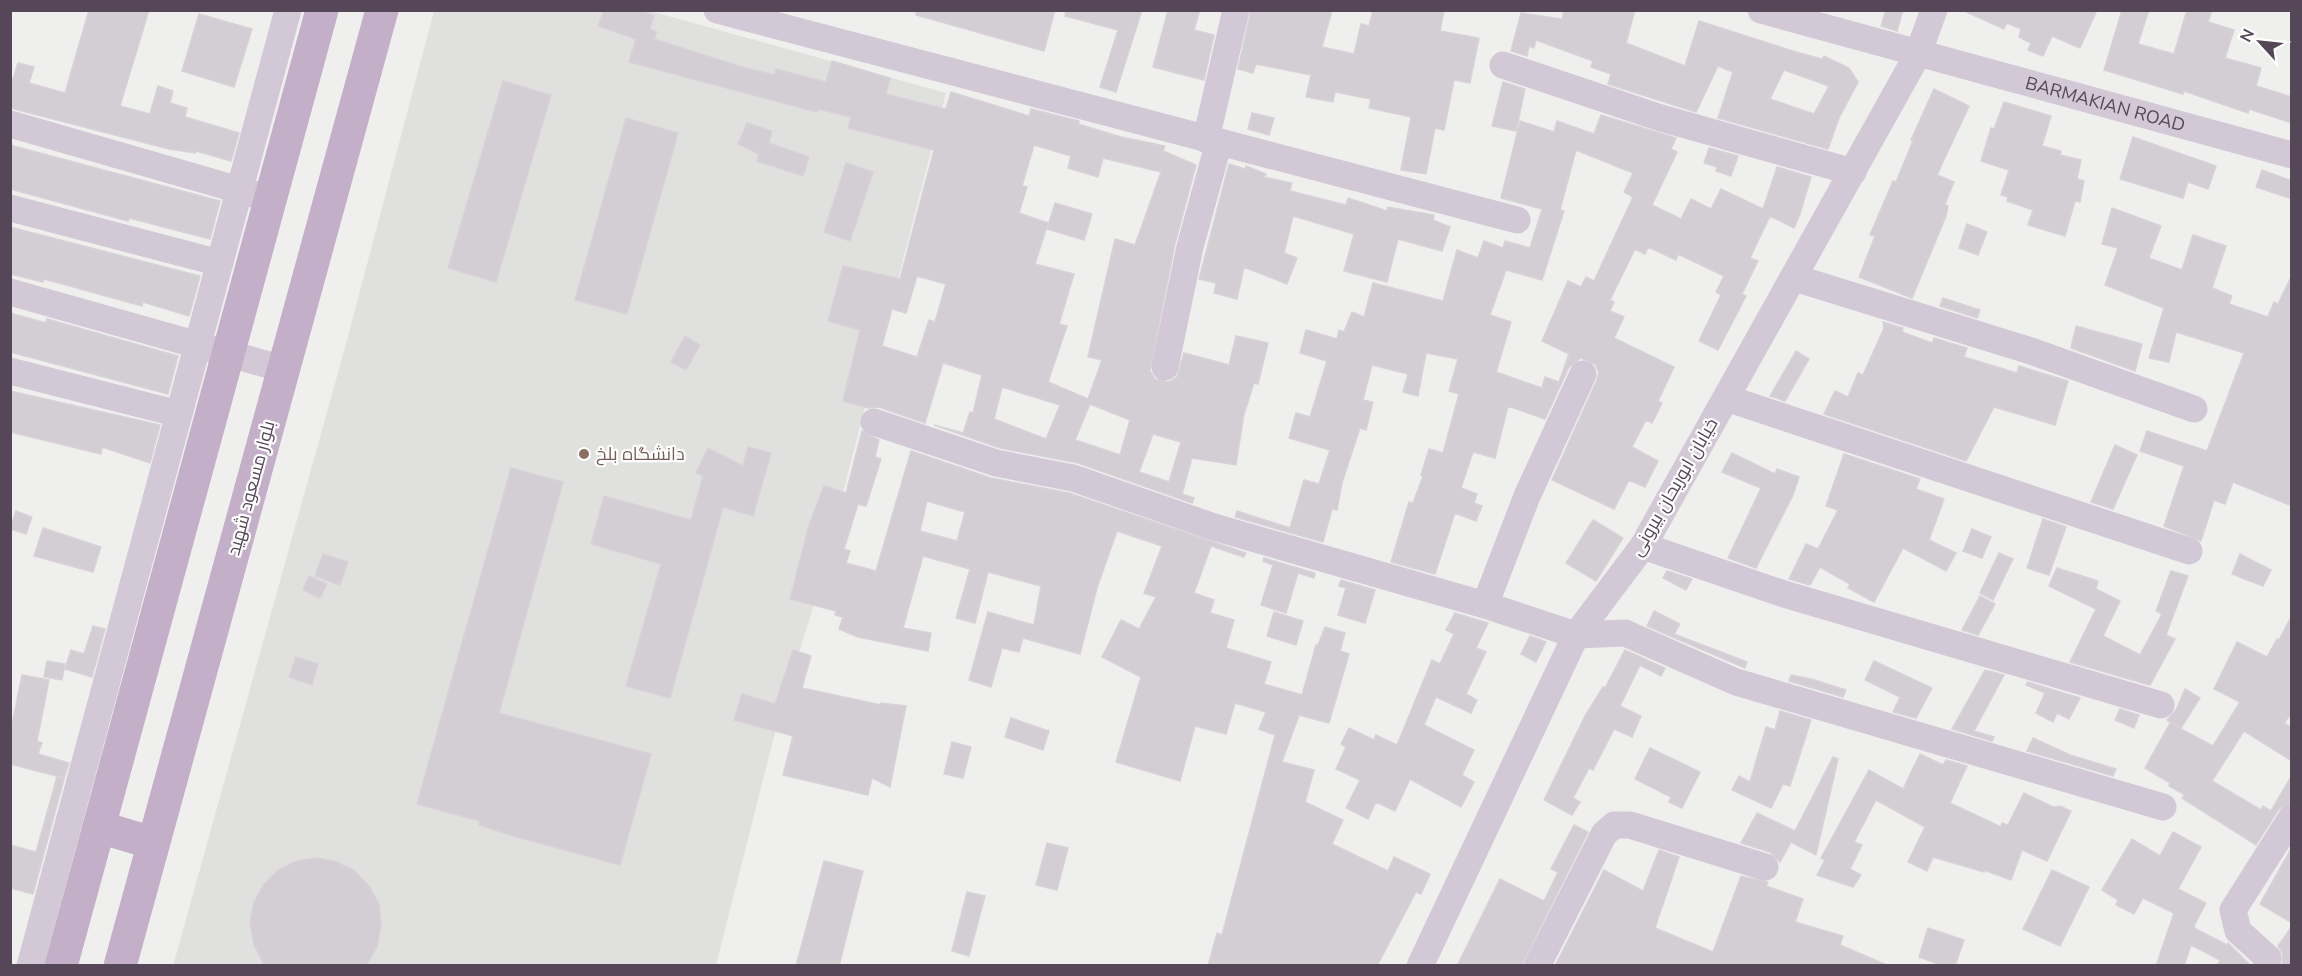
<svg xmlns="http://www.w3.org/2000/svg" width="2302" height="976" font-family="'Nunito Sans',Cairo,sans-serif">
<rect width="100%" height="100%" fill="#eff0ed"/>
<polygon fill="#e0e0de" points="434,11 650,11 946,93 814,605 799,652 794,650 776,698 783,701 716,965 173,966 347,340"/>
<g fill="#d3cdd4" stroke="#d8d2d8" stroke-width="1.5" fill-rule="evenodd">
<polygon points="89,10 149,10 120,106 150,114 158,86 173,91 170,103 187,108 185,117 239,133 231,161 196,151 195,153 169,149 10,108 10,78 13,79 18,63 34,67 29,83 65,93"/>
<path d="M 604,10 L 639,10 L 654,16 L 650,29 L 657,32 L 654,39 L 742,67 L 775,75 L 776,69 L 826,82 L 832,61 L 890,78 L 886,94 L 946,109 L 951,92 L 1029,116 L 1031,109 L 1079,121 L 1078,124 L 1121,137 L 1165,146 L 1163,151 L 1196,165 L 1175,244 L 1150,371 L 1155,379 L 1169,382 L 1177,377 L 1184,353 L 1229,365 L 1236,336 L 1268,343 L 1258,384 L 1254,383 L 1244,414 L 1236,465 L 1192,458 L 1182,494 L 1194,498 L 1192,503 L 1078,463 L 1000,448 L 934,425 L 963,433 L 970,412 L 973,413 L 982,375 L 943,363 L 925,423 L 879,407 L 868,408 L 843,401 L 860,330 L 828,321 L 843,266 L 900,279 L 934,150 L 848,128 L 851,117 L 818,109 L 817,112 L 629,62 L 636,39 L 598,26 ZM 1034,145 L 1071,156 L 1068,168 L 1098,177 L 1103,158 L 1161,172 L 1135,245 L 1115,239 L 1088,357 L 1102,360 L 1088,399 L 1048,382 L 1067,326 L 1059,324 L 1074,274 L 1035,264 L 1048,223 L 1019,213 L 1027,187 L 1022,186 ZM 917,276 L 946,284 L 935,322 L 929,320 L 917,357 L 882,346 L 892,309 L 906,313 ZM 1002,387 L 1060,405 L 1046,439 L 994,419 ZM 1090,404 L 1130,420 L 1120,455 L 1075,440 ZM 1153,434 L 1181,442 L 1169,482 L 1139,472 Z"/>
<polygon points="916,10 1055,10 1044,51 916,15"/>
<polygon points="1066,10 1142,10 1116,92 1100,87 1118,30 1065,16"/>
<polygon points="1168,10 1200,10 1194,30 1214,35 1204,80 1153,67"/>
<polygon points="1251,10 1332,10 1322,47 1354,54 1361,24 1369,26 1373,10 1444,10 1440,31 1479,38 1470,83 1454,80 1444,130 1435,128 1426,174 1401,170 1411,117 1369,108 1371,99 1335,92 1333,102 1306,97 1311,75 1256,64 1253,73 1238,69"/>
<path d="M 1564,10 L 1635,10 L 1626,43 L 1685,66 L 1699,21 L 1796,52 L 1822,59 L 1824,56 L 1849,68 L 1858,82 L 1839,118 L 1828,149 L 1718,118 L 1733,72 L 1718,66 L 1696,112 L 1608,84 L 1611,74 L 1591,67 L 1593,61 L 1536,40 L 1534,48 L 1529,46 L 1527,56 L 1511,51 L 1521,13 L 1562,19 ZM 1784,70 L 1829,86 L 1814,114 L 1770,99 Z"/>
<polygon points="1886,10 1903,10 1897,31 1881,26"/>
<polygon points="1962,10 2097,10 2080,48 2052,36 2043,56 2028,50 2031,43 2019,37 2021,29 2007,23 2004,29"/>
<polygon points="2122,10 2149,10 2138,44 2174,54 2187,10 2212,10 2208,22 2234,30 2225,58 2261,68 2256,86 2292,97 2292,123 2249,109 2248,113 2184,91 2183,94 2104,70"/>
<polygon points="199,14 252,29 234,87 182,71"/>
<polygon points="503,81 551,95 496,282 448,268"/>
<polygon points="1503,82 1525,89 1516,131 1492,126"/>
<polygon points="1934,89 1969,106 1937,175 1954,182 1945,204 1948,206 1946,216 1912,298 1859,277 1875,236 1870,235 1893,181 1896,182 1913,141 1911,140"/>
<polygon points="2004,102 2051,116 2042,146 2061,151 2060,155 2081,160 2077,179 2084,181 2080,202 2075,201 2065,236 2028,225 2033,210 2007,201 2008,197 2001,195 2009,170 1981,161 1991,128 1994,129"/>
<polygon points="1252,113 1274,118 1269,135 1248,129"/>
<path d="M 1601,115 L 1676,138 L 1671,149 L 1677,152 L 1652,205 L 1681,219 L 1691,199 L 1711,209 L 1721,189 L 1763,209 L 1777,167 L 1811,177 L 1800,214 L 1794,228 L 1770,216 L 1750,258 L 1758,261 L 1742,294 L 1746,296 L 1718,350 L 1699,341 L 1721,295 L 1716,292 L 1724,276 L 1678,254 L 1676,260 L 1648,247 L 1645,254 L 1635,249 L 1610,300 L 1614,302 L 1610,311 L 1624,317 L 1614,338 L 1674,367 L 1658,401 L 1662,403 L 1652,423 L 1646,420 L 1632,447 L 1658,461 L 1645,487 L 1629,480 L 1614,509 L 1552,480 L 1597,380 L 1599,372 L 1595,364 L 1581,358 L 1569,367 L 1545,419 L 1508,406 L 1495,458 L 1473,452 L 1461,488 L 1477,494 L 1474,503 L 1482,506 L 1476,521 L 1455,513 L 1435,574 L 1391,562 L 1409,502 L 1413,503 L 1423,476 L 1421,475 L 1429,449 L 1443,453 L 1459,394 L 1449,391 L 1458,359 L 1426,353 L 1418,396 L 1403,392 L 1408,374 L 1372,365 L 1363,400 L 1373,402 L 1366,430 L 1360,428 L 1342,483 L 1337,510 L 1332,509 L 1323,542 L 1235,517 L 1237,511 L 1290,528 L 1304,480 L 1319,484 L 1330,450 L 1289,438 L 1296,413 L 1310,417 L 1327,361 L 1300,353 L 1306,330 L 1337,339 L 1339,330 L 1344,332 L 1352,312 L 1364,317 L 1373,283 L 1443,301 L 1457,250 L 1478,258 L 1484,241 L 1503,248 L 1505,241 L 1530,248 L 1542,209 L 1501,198 L 1520,121 L 1554,132 L 1557,121 L 1594,134 ZM 1576,150 L 1633,173 L 1624,192 L 1633,197 L 1594,281 L 1586,277 L 1581,287 L 1568,281 L 1542,341 L 1569,354 L 1559,382 L 1545,377 L 1542,388 L 1496,372 L 1511,322 L 1490,315 L 1506,270 L 1542,280 L 1564,211 L 1560,210 Z"/>
<polygon points="626,118 678,133 627,314 575,300"/>
<polygon points="747,123 772,131 769,143 809,157 803,176 757,161 759,154 738,144"/>
<polygon points="2133,137 2216,166 2208,189 2188,182 2183,198 2120,179"/>
<polygon points="10,145 220,201 210,239 129,218 128,221 10,189"/>
<polygon points="1709,148 1738,156 1731,176 1716,171 1717,167 1704,163"/>
<polygon points="846,163 873,172 850,241 824,232"/>
<polygon points="1229,164 1245,169 1246,166 1266,174 1264,177 1292,183 1290,191 1346,205 1348,198 1387,211 1388,207 1434,215 1433,220 1450,227 1442,251 1398,239 1387,282 1344,271 1354,234 1293,216 1284,253 1297,258 1287,284 1244,267 1237,299 1214,293 1216,283 1199,279"/>
<polygon points="2262,170 2292,181 2292,199 2256,187"/>
<polygon points="1055,203 1092,214 1084,240 1047,229"/>
<polygon points="2112,208 2161,226 2149,258 2182,270 2193,235 2226,246 2212,288 2232,296 2229,304 2268,317 2274,302 2278,304 2292,275 2292,506 2233,482 2225,504 2214,500 2201,541 2164,526 2184,466 2140,451 2147,431 2207,451 2244,353 2176,332 2169,362 2149,358 2164,308 2105,285 2118,248 2102,244"/>
<polygon points="1967,224 1987,232 1978,255 1959,248"/>
<polygon points="10,227 200,276 189,316 143,302 142,306 44,279 43,282 10,274"/>
<polygon points="1943,298 1980,310 1977,318 1940,306"/>
<polygon points="10,313 46,323 47,319 178,356 168,394 10,352"/>
<polygon points="1883,322 1903,328 1902,332 1932,343 1934,338 1967,348 1964,357 2017,373 2019,366 2068,381 2055,425 1994,407 1966,461 1824,414 1835,391 1848,397 1858,373 1863,375 1884,328"/>
<polygon points="2076,326 2142,344 2135,371 2071,348"/>
<polygon points="685,336 700,345 686,370 671,362"/>
<polygon points="1796,351 1809,359 1785,401 1770,396"/>
<polygon points="10,391 160,425 150,463 102,447 101,454 10,432"/>
<path d="M 862,431 L 879,440 L 875,457 L 881,459 L 866,506 L 858,504 L 844,549 L 850,551 L 846,563 L 876,571 L 911,451 L 991,478 L 1069,493 L 1246,553 L 1244,557 L 1211,546 L 1194,593 L 1214,600 L 1210,613 L 1234,620 L 1226,648 L 1271,662 L 1264,684 L 1302,695 L 1316,645 L 1318,645 L 1325,627 L 1345,633 L 1340,651 L 1349,654 L 1329,723 L 1299,715 L 1282,762 L 1314,770 L 1305,802 L 1343,820 L 1332,844 L 1388,871 L 1394,857 L 1430,874 L 1421,894 L 1416,892 L 1377,966 L 1208,966 L 1217,933 L 1222,935 L 1275,735 L 1259,729 L 1266,712 L 1235,703 L 1226,734 L 1195,726 L 1180,781 L 1116,762 L 1141,677 L 1102,657 L 1121,620 L 1139,629 L 1156,597 L 1144,593 L 1162,546 L 1117,531 L 1097,588 L 1080,654 L 1023,638 L 1019,652 L 1002,648 L 991,687 L 969,680 L 988,612 L 1034,625 L 1041,586 L 988,572 L 975,623 L 956,618 L 970,569 L 923,556 L 903,628 L 931,633 L 928,651 L 858,637 L 839,629 L 843,617 L 835,615 L 836,611 L 790,599 L 809,525 L 824,486 L 846,493 ZM 927,501 L 965,512 L 957,541 L 920,531 Z"/>
<polygon points="2115,445 2137,455 2113,509 2091,502"/>
<polygon points="748,447 771,453 753,516 723,507 670,698 626,686 661,564 591,544 604,496 691,520 703,476 696,473 708,448 743,466"/>
<polygon points="1732,453 1775,474 1777,469 1799,477 1793,495 1756,568 1728,558 1761,488 1722,472"/>
<polygon points="1844,454 1920,479 1916,489 1944,499 1929,540 1956,553 1946,571 1903,548 1874,602 1848,588 1850,584 1820,567 1810,585 1789,579 1806,544 1818,549 1838,510 1826,506"/>
<polygon points="511,468 563,482 499,713 651,754 620,865 510,835 479,825 480,821 417,804"/>
<polygon points="16,511 32,517 26,534 10,529"/>
<polygon points="2043,519 2066,527 2049,575 2027,568"/>
<polygon points="1593,520 1623,538 1596,581 1566,563"/>
<polygon points="43,528 101,547 93,572 34,556"/>
<polygon points="1972,529 1991,537 1982,558 1963,551"/>
<polygon points="1999,553 2013,559 1993,600 1980,593"/>
<polygon points="323,554 348,562 340,585 315,576"/>
<polygon points="2240,554 2271,570 2263,586 2232,574"/>
<polygon points="1264,558 1315,573 1314,578 1298,573 1286,613 1261,605 1273,565 1263,561"/>
<polygon points="2057,568 2098,581 2096,589 2120,601 2103,636 2140,655 2162,614 2156,611 2171,571 2188,576 2166,635 2175,639 2150,685 2070,662 2096,609 2049,586"/>
<polygon points="1667,571 1692,579 1686,590 1663,578"/>
<polygon points="309,576 327,584 320,598 303,590"/>
<polygon points="1341,580 1375,590 1365,623 1338,615 1346,588 1339,586"/>
<polygon points="1980,596 1995,604 1978,635 1962,630"/>
<polygon points="1654,611 1680,624 1674,634 1747,662 1745,668 1647,626"/>
<polygon points="1274,612 1303,621 1296,645 1267,636"/>
<polygon points="1455,613 1488,623 1476,648 1486,652 1466,694 1477,700 1471,713 1436,697 1424,725 1474,750 1462,775 1474,782 1461,807 1410,779 1395,811 1376,802 1368,819 1346,808 1360,780 1336,769 1346,747 1341,744 1349,728 1374,740 1376,735 1397,745 1432,660 1440,664 1454,634 1446,630"/>
<polygon points="2292,615 2292,713 2284,723 2292,728 2292,761 2244,731 2212,781 2261,810 2263,806 2271,811 2292,775 2292,801 2279,809 2256,845 2182,798 2185,795 2169,786 2170,783 2145,768 2170,723 2213,746 2240,702 2214,689 2237,642 2267,657 2277,639 2279,640"/>
<polygon points="93,626 105,629 92,677 65,669 71,650 84,654"/>
<polygon points="1530,636 1546,642 1536,662 1521,654"/>
<polygon points="793,650 811,656 802,688 881,705 881,703 906,706 890,787 872,778 868,795 783,775 793,736 734,720 742,694 775,704"/>
<polygon points="1625,650 1665,668 1661,676 1640,665 1620,706 1641,716 1632,737 1614,729 1593,770 1589,768 1573,798 1580,802 1572,815 1544,800 1586,714 1603,687 1605,688"/>
<polygon points="296,657 318,664 312,685 289,677"/>
<polygon points="47,661 65,664 62,680 44,677"/>
<polygon points="1874,661 1932,688 1916,718 1893,712 1900,697 1865,680"/>
<polygon points="1985,670 2004,675 1974,731 1994,737 1992,741 1952,729"/>
<polygon points="22,675 49,680 37,741 42,743 38,754 69,763 64,778 10,764 10,734"/>
<polygon points="1791,675 1811,679 1846,690 1843,697 1789,681"/>
<polygon points="2028,682 2080,698 2069,719 2057,713 2053,722 2036,713 2045,693 2026,685"/>
<polygon points="2185,689 2200,698 2181,728 2167,720 2176,710"/>
<polygon points="2120,709 2139,715 2134,728 2115,720"/>
<polygon points="1780,711 1811,720 1790,786 1783,784 1771,808 1732,790 1739,776 1750,782 1766,727 1775,730"/>
<polygon points="1011,718 1049,731 1043,750 1005,737"/>
<polygon points="2033,738 2070,755 2116,769 2113,776 2027,751"/>
<polygon points="952,742 971,747 963,778 944,774"/>
<polygon points="1650,748 1700,772 1682,808 1669,802 1671,797 1635,779"/>
<polygon points="1920,754 1943,765 1946,760 1967,766 1950,803 2001,827 2002,823 2008,825 2024,793 2053,807 2060,806 2071,811 2047,861 2022,850 2011,880 1984,870 1984,872 1933,857 1927,871 1908,862 1925,827 1876,800 1854,842 1862,845 1850,869 1861,875 1853,887 1817,875 1825,860 1821,858 1869,770 1903,789"/>
<polygon points="1833,757 1838,759 1816,855 1791,842 1780,862 1770,852 1741,843 1757,813 1795,831"/>
<polygon points="57,777 64,779 33,894 10,888 10,845 36,852"/>
<polygon points="1574,825 1588,832 1521,966 1457,966 1500,879 1544,901 1558,872 1551,869"/>
<polygon points="2173,832 2201,847 2178,889 2206,903 2194,926 2196,929 2227,945 2228,943 2251,966 2217,966 2220,960 2191,945 2184,966 2156,966 2174,913 2143,898 2134,914 2116,905 2118,900 2102,890 2132,839 2160,856"/>
<polygon points="1047,843 1068,848 1057,890 1036,885"/>
<polygon points="2292,847 2292,923 2260,904"/>
<polygon points="1659,850 1679,857 1655,928 1713,952 1741,876 1768,882 1766,886 1803,899 1795,922 1843,936 1840,945 1889,966 1555,966 1604,870 1643,891"/>
<polygon points="317,858 337,862 355,871 369,886 379,904 381,925 377,947 366,966 265,966 254,945 250,923 254,902 264,884 278,870 297,861"/>
<polygon points="824,861 863,871 839,966 796,966"/>
<polygon points="2052,870 2089,887 2060,946 2023,929"/>
<polygon points="967,892 985,896 969,956 952,951"/>
<polygon points="2292,926 2292,966 2282,966 2283,954 2278,946"/>
<polygon points="1928,928 1964,940 1955,966 1944,966 1919,957"/>
</g>
<g fill="none" stroke-linecap="round" stroke-linejoin="round">
<g stroke="#d3c8d6" stroke-width="27">
<polyline points="717,10 1517,220"/>
<path id="s1" d="M 1761,10 L 2292,155"/>
<polyline points="1503,65 1661,118 1853,172"/>
<polyline points="10,124 257,195"/>
<polyline points="1206,139 1236,10"/>
<polyline points="10,208 220,263"/>
<polyline points="1795,278 2031,351 2194,409"/>
<polyline points="10,292 283,369"/>
<polyline points="1165,367 1190,247 1219,142"/>
<polyline points="10,371 179,414"/>
<polyline points="1726,398 2189,551"/>
<polyline points="874,422 996,463 1073,478 1214,527 1485,605 1576,635 1625,633 1736,682 2163,807"/>
<polyline points="1643,546 1784,594 2161,705"/>
<polyline points="1485,605 1527,496 1583,374"/>
<polyline points="30,966 288,10"/>
<polyline points="1420,966 1576,635 1643,546 1918,54 1934,10"/>
<polyline points="1537,966 1604,834 1614,825 1630,825 1765,867"/>
<polyline points="2266,966 2268,958 2238,931 2233,910 2292,817"/>
</g>
<g stroke="#c4afc9" stroke-width="33">
<polyline points="99,827 153,843"/>
<polyline points="61,966 322,10"/>
<polyline points="120,966 382,10"/>
</g>
</g>
<circle fill="#8d6e63" stroke="#fff" stroke-width="2" cx="584" cy="454" r="6"/>
<g text-anchor="middle" stroke-width="4.5" stroke-linejoin="round" paint-order="stroke">
<g font-size="18" fill="#554758" stroke="#fff">
<text dy="6" stroke="none"><textPath href="#s1" startOffset="357">BARMAKIAN ROAD</textPath></text>
<text transform="translate(1674 487) rotate(-60)" y="6">خیابان ابوریحان بیرونی</text>
<text transform="translate(251 488) rotate(-75)" y="6">بلوار مسعود شهید</text>
</g>
<g font-size="18" fill="#785e54" stroke="#fff" text-anchor="start">
<text x="596" y="460">دانشگاه بلخ</text>
</g>
</g>
<rect width="2302" height="976" fill="none" stroke="#554758" stroke-width="24"/>
<g transform="translate(2260 42) rotate(297)" stroke="#ffffff" stroke-width="4.5" paint-order="stroke">
<path d="M0-4.5L10 22L0 15L-10 22Z" fill="#554758"/>
<text y="-9" font-size="16" font-weight="bold" text-anchor="middle" fill="#554758">N</text>
</g>
</svg>
